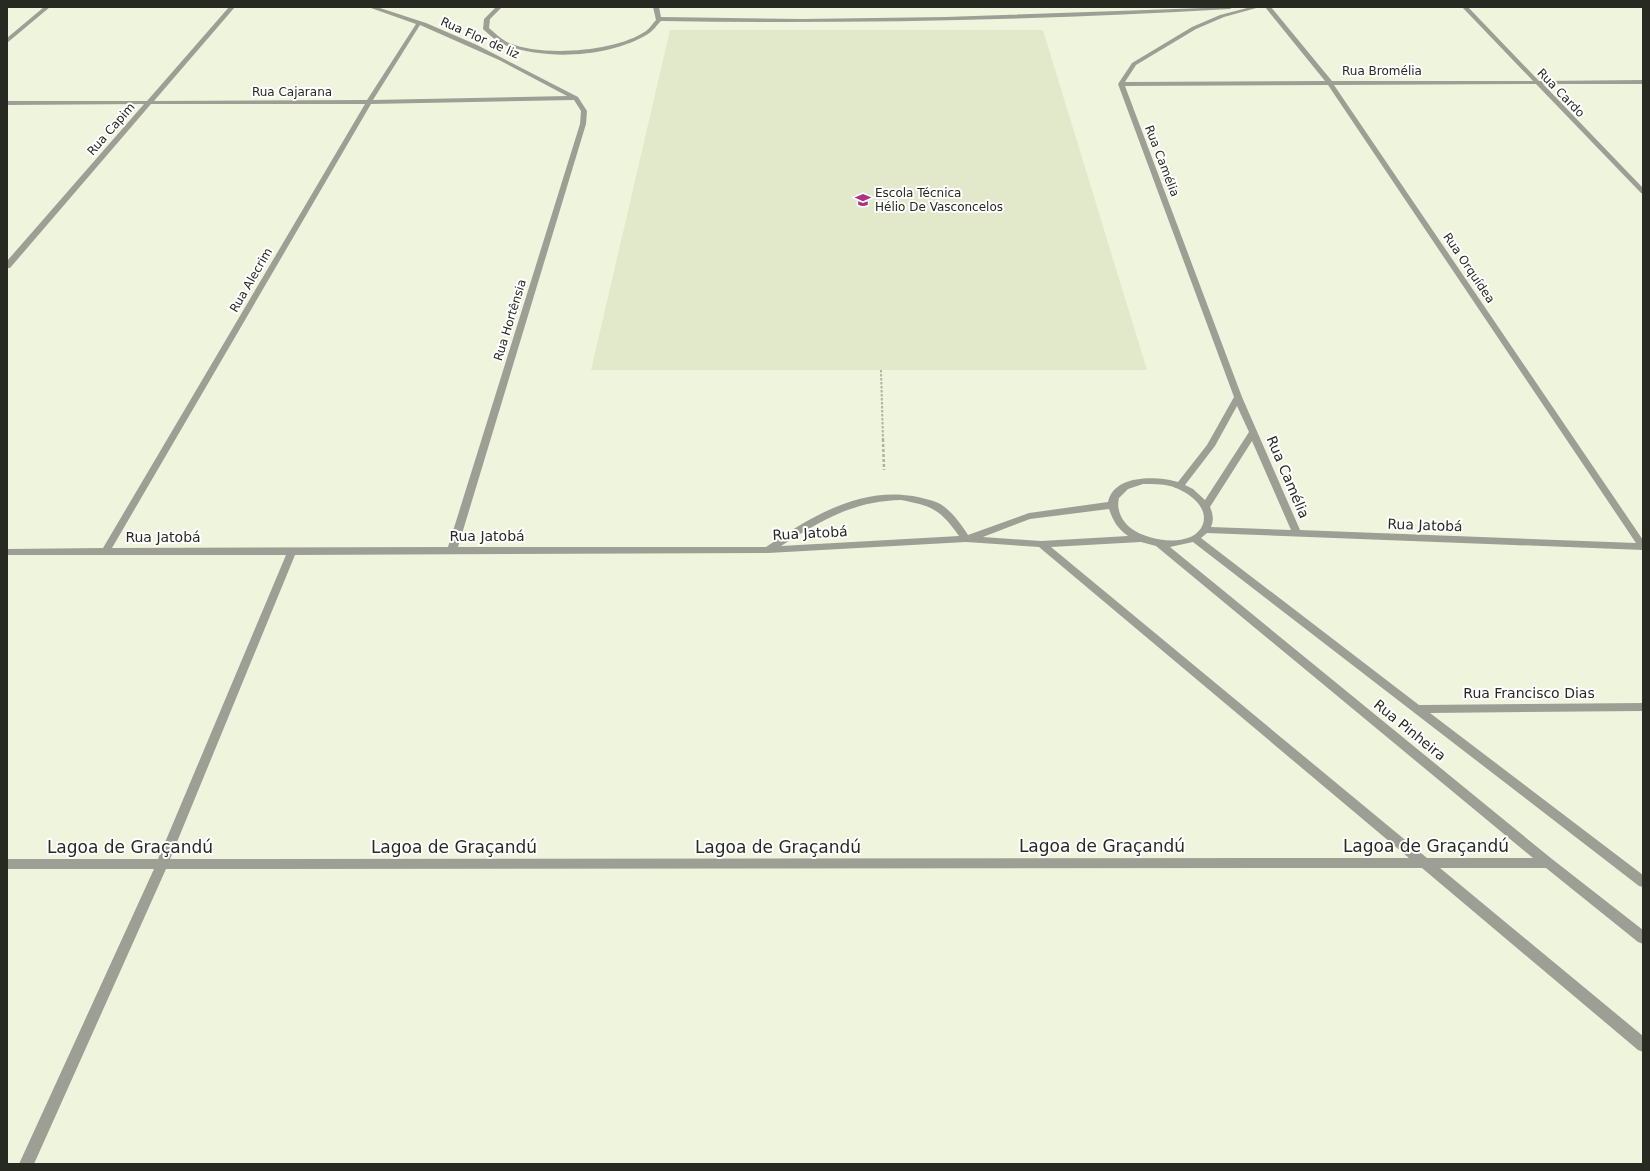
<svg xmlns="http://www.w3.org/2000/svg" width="1650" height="1171" font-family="'DejaVu Sans',sans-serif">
<rect width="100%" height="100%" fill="#eff5dd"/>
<polygon fill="#e2e9cb" points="670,30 1043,30 1147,370 591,370"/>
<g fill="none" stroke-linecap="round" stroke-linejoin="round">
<polyline stroke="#afb4a1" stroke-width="2" stroke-dasharray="2.5 1.5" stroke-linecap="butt" points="881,370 883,440"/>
<polyline stroke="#afb4a1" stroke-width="2.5" stroke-dasharray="3 2" stroke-linecap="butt" points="883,439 884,470"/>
<g fill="#9d9f95" fill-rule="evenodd">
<polygon points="44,7 50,7 7,43 7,38"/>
<path d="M 229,7 L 235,7 L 154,101 L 367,100 L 416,24 L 368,7 L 377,7 L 426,23 L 477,45 L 578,97 L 587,111 L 586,124 L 458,547 L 766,547 C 809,518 858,487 913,496 C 922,498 934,500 942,505 C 953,513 961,524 968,535 L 1029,513 L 1108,502 C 1114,474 1157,476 1178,482 L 1207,445 L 1234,397 L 1118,84 L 1132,63 L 1192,27 L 1220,15 L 1251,7 L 1260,7 L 1224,17 L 1196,29 L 1136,65 L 1125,82 L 1325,81 L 1265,7 L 1271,7 L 1332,81 L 1533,81 L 1462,7 L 1468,7 L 1539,81 L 1643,80 L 1643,84 L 1543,84 L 1643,188 L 1643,194 L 1641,193 L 1536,84 L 1334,85 L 1643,540 L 1643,550 L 1207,533 L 1201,538 L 1419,705 L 1643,703 L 1643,711 L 1430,713 L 1643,875 L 1643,887 L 1639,886 L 1193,542 L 1170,547 L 1552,859 L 1643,930 L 1643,944 L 1638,942 L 1546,868 L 1440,868 L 1643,1036 L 1643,1052 L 1638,1050 L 1422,868 L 166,869 L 34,1164 L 19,1164 L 154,869 L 7,869 L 7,859 L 158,859 L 286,555 L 7,555 L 7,549 L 103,548 L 365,104 L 151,104 L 10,268 L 7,268 L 7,261 L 144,104 L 7,105 L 7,101 L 147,101 ZM 420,25 L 499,60 L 567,96 L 373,100 ZM 1328,85 L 1636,543 L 1300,530 L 1242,397 L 1125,86 ZM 574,100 L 581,111 L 580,124 L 448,547 L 112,548 L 371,104 ZM 1237,406 L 1249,432 L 1205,500 L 1193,489 L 1185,485 L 1215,446 ZM 1252,441 L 1291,530 L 1211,527 C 1214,520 1213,514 1210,507 ZM 1143,484 C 1152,484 1162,484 1170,486 C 1185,490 1209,505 1203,524 C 1194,549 1148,541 1132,529 C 1122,522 1116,510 1119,498 L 1128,489 ZM 901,500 C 932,506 940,509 959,536 L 781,546 C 820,521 853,501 901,500 ZM 1109,509 C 1113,521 1118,529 1128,536 L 1041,541 L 983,537 L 1030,519 ZM 966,542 L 1039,547 L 1409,858 L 170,859 L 295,555 L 768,553 ZM 1141,542 L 1156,546 L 1533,858 L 1427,858 L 1051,547 Z"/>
<path d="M 496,7 L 502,7 L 490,19 L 489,28 C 495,33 502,40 509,43 C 542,57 616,52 646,31 C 650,28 653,23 656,20 L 653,7 L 659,7 L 661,17 L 802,19 L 945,17 L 1233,7 L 1230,9 C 1040,20 851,24 661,21 C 657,25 653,31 648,34 C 611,57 546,61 505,45 C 498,42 489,35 483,29 L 484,19 Z"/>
</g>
</g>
<defs>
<g id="school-bare" transform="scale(1.2)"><path d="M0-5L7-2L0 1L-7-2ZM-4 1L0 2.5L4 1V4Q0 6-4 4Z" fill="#ad3182" stroke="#fff" stroke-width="2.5" paint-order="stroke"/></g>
</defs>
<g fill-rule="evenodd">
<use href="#school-bare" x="863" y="200"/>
</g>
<g text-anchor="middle" stroke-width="4" stroke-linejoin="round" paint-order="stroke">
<g font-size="12" fill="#282a21" stroke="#fff">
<text transform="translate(480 38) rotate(24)" y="4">Rua Flor de liz</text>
<text x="1382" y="75">Rua Bromélia</text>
<text x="292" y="96">Rua Cajarana</text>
<text transform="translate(1561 93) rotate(46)" y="4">Rua Cardo</text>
<text transform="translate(111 129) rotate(-49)" y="4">Rua Capim</text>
<text transform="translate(1162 161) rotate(69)" y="4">Rua Camélia</text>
<text transform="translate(1469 268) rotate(56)" y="4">Rua Orquídea</text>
<text transform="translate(251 280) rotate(-60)" y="4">Rua Alecrim</text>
<text transform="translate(510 320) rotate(-73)" y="4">Rua Hortênsia</text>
</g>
<g font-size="12" fill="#282a21" stroke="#fff" text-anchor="start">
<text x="875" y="197">Escola Técnica<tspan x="875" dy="14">Hélio De Vasconcelos</tspan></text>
</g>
<g font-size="14" fill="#282a21" stroke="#fff">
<text transform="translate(1288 477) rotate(67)" y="5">Rua Camélia</text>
<text transform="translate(1425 525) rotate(2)" y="5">Rua Jatobá</text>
<text transform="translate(810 533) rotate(-3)" y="5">Rua Jatobá</text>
<text x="487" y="541">Rua Jatobá</text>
<text x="163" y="542">Rua Jatobá</text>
<text x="1529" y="698">Rua Francisco Dias</text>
<text transform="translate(1410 730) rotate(39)" y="5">Rua Pinheira</text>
</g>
<g font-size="17" fill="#282a21" stroke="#fff">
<text x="1102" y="852">Lagoa de Graçandú</text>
<text x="1426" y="852">Lagoa de Graçandú</text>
<text x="130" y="853">Lagoa de Graçandú</text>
<text x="454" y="853">Lagoa de Graçandú</text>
<text x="778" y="853">Lagoa de Graçandú</text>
</g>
</g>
<rect width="1650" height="1171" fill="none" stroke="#282a21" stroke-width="16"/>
</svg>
